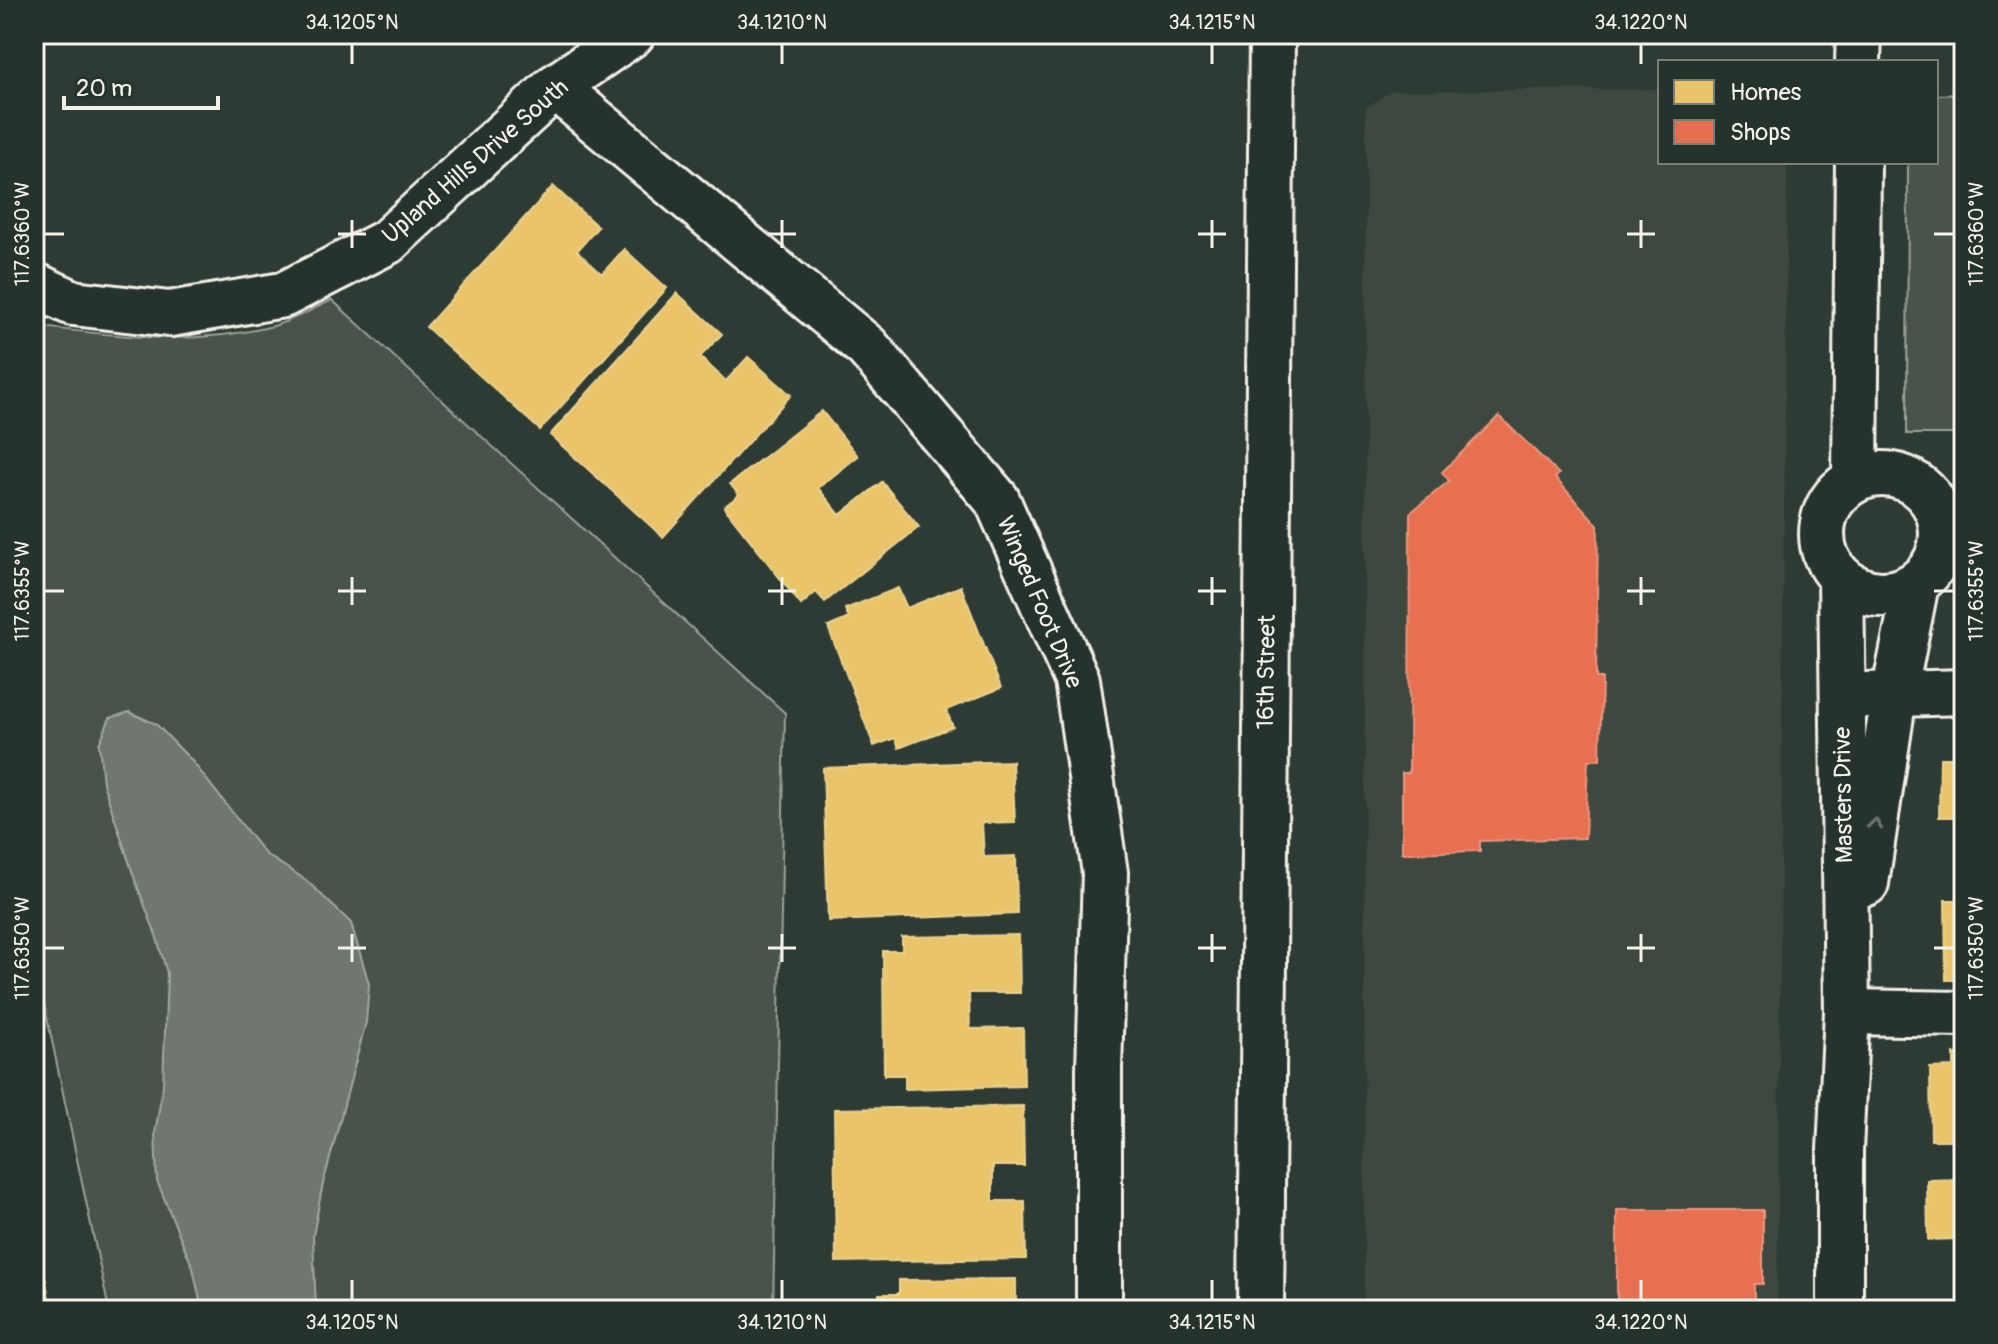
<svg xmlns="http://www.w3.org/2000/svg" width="1998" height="1344" font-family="Pangolin,sans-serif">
<rect width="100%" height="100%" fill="#2e3b34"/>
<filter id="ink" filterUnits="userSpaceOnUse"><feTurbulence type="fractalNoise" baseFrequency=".0125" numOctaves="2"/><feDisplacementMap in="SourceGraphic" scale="16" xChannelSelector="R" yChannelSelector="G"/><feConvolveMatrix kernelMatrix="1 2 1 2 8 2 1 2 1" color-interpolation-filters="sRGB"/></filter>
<g filter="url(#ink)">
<polygon fill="#3c4841" points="1660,89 1660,162 1787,162 1777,1310 1364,1310 1366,108 1391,91"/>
<g fill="#48524c" stroke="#9ea29a" stroke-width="2">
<polygon points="1964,94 1964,434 1907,434 1908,162 1936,162 1936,95"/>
<path d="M 332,300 L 785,713 L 773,1310 L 109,1310 L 34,956 L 34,326 C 114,336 189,346 269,327 C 291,322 312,309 332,300 Z"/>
</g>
<polygon fill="#6f7770" stroke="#a4a8a0" stroke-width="2" points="129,712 156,724 192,761 265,854 306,880 351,923 369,984 366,1022 322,1188 313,1236 316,1310 202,1310 193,1268 157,1181 155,1133 163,1085 167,973 156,935 135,880 103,783 99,744 110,718"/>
<g fill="#e9c46a" stroke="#ecd290" stroke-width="2">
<polygon points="553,186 598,227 577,251 602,274 624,249 667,288 540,430 426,327"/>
<polygon points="677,293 722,334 700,357 726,381 748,357 791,395 663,537 550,435"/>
<polygon points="822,411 858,456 818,488 840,515 882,482 919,527 825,602 816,592 801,605 724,507 739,495 730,484"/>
<polygon points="961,586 1001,688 946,710 953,727 899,748 895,738 874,746 828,627 849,618 845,609 898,588 907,608"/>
<polygon points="1940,758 1964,758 1964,817 1939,817"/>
<polygon points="1012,761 1015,822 982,823 984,857 1016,856 1017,914 828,921 823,768"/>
<polygon points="1945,900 1964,900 1964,980 1946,980"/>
<polygon points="1019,935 1020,993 969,993 970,1029 1023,1028 1024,1086 905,1089 905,1075 884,1075 883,951 902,951 902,937"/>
<polygon points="1954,1054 1964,1054 1964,1140 1931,1140 1930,1068 1954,1067"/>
<polygon points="1023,1106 1024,1166 993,1166 993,1201 1025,1201 1026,1259 836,1262 834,1109"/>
<polygon points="1964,1179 1964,1286 1957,1286 1957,1239 1928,1240 1927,1180"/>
<polygon points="45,1277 51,1310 34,1310 34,1279"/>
<polygon points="1016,1279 1016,1310 879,1310 879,1294 899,1294 899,1280"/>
</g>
<g fill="#e76f51" stroke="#eb967e" stroke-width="2">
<polygon points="1499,416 1559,474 1555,478 1598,525 1596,678 1602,678 1600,760 1588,760 1585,838 1480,841 1480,851 1402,853 1402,773 1409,773 1410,513 1449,481 1442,472"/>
<polygon points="1617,1210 1763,1210 1763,1284 1754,1284 1754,1310 1617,1310"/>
</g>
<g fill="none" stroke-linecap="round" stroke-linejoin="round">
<g stroke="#f4f1e8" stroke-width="50">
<g id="minor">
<polyline points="1858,62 1859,34"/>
<polyline points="555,87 867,347 997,500 1077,680 1105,873 1099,1069 1099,1310"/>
<polyline points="34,285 73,303 170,314 283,295 387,242 555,87 632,34"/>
<circle cx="1882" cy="534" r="60"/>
<polyline points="1855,480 1858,162"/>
<polyline points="1866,695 1964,692"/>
<polyline points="1866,883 1894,695 1916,584"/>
<polyline points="1847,1012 1964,1014"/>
<polyline points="1840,1310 1840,1150 1847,1012 1841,578"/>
</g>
</g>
<g stroke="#f4f1e8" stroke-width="50">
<polyline id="major" points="1261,1310 1272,34"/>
</g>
<use href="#minor" stroke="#26332d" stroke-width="44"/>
<use href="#major" stroke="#26332d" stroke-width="44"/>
</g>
<defs><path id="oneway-chevron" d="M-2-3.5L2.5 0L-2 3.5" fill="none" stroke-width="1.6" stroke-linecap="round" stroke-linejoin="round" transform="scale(2)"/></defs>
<use stroke="#6e766e" href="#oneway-chevron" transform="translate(1875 824) rotate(-82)"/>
</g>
<path fill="none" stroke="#f4f1e8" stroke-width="3" d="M 352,44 L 352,64M 782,44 L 782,64M 1212,44 L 1212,64M 1641,44 L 1641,64M 352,220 L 352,248M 782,220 L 782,248M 1212,220 L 1212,248M 1641,220 L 1641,248M 44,234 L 64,234M 338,234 L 366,234M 768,234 L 796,234M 1198,234 L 1226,234M 1627,234 L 1655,234M 1934,234 L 1954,234M 352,577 L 352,605M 782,577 L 782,605M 1212,577 L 1212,605M 1641,577 L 1641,605M 44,591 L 64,591M 338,591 L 366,591M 768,591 L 796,591M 1198,591 L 1226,591M 1627,591 L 1655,591M 1934,591 L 1954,591M 352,934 L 352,962M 782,934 L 782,962M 1212,934 L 1212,962M 1641,934 L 1641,962M 44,948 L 64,948M 338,948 L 366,948M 768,948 L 796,948M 1198,948 L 1226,948M 1627,948 L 1655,948M 1934,948 L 1954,948M 352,1280 L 352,1300M 782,1280 L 782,1300M 1212,1280 L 1212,1300M 1641,1280 L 1641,1300"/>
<g text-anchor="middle" stroke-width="8" stroke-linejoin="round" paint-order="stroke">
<g font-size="24" fill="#f4f1e8" stroke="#26332d">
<text transform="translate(475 161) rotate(-41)" y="8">Upland Hills Drive South</text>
<text transform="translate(1040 602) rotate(67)" y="8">Winged Foot Drive</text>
<text transform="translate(1266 672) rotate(-89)" y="8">16th Street</text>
<text transform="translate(1843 795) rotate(-91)" y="8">Masters Drive</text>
</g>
</g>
<rect width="1998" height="1344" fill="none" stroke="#26332d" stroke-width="88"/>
<rect x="1658" y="60" width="280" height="104" fill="#26332d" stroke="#787f78" stroke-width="2"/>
<rect x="1674" y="80" width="40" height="24" fill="#e9c46a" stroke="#787f78" stroke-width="2"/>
<text x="1730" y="100" font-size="24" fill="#f4f1e8">Homes</text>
<rect x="1674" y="120" width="40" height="24" fill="#e76f51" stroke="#787f78" stroke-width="2"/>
<text x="1730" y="140" font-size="24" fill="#f4f1e8">Shops</text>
<path d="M64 96v12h154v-12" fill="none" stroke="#f4f1e8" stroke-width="4"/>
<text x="76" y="96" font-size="24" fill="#f4f1e8" stroke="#26332d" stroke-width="6" paint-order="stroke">20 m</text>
<rect x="44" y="44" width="1910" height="1256" fill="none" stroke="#f4f1e8" stroke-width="3"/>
<g font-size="20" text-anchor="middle" fill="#f4f1e8">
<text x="352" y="29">34.1205°N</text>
<text x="782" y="29">34.1210°N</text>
<text x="1212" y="29">34.1215°N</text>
<text x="1641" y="29">34.1220°N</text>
<text transform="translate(1976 234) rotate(-90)" y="7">117.6360°W</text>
<text transform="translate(22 234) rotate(-90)" y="7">117.6360°W</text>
<text transform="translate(1976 591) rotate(-90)" y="7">117.6355°W</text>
<text transform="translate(22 591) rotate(-90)" y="7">117.6355°W</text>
<text transform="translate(1976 948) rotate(-90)" y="7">117.6350°W</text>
<text transform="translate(22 948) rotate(-90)" y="7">117.6350°W</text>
<text x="352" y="1329">34.1205°N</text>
<text x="782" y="1329">34.1210°N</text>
<text x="1212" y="1329">34.1215°N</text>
<text x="1641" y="1329">34.1220°N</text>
</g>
</svg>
